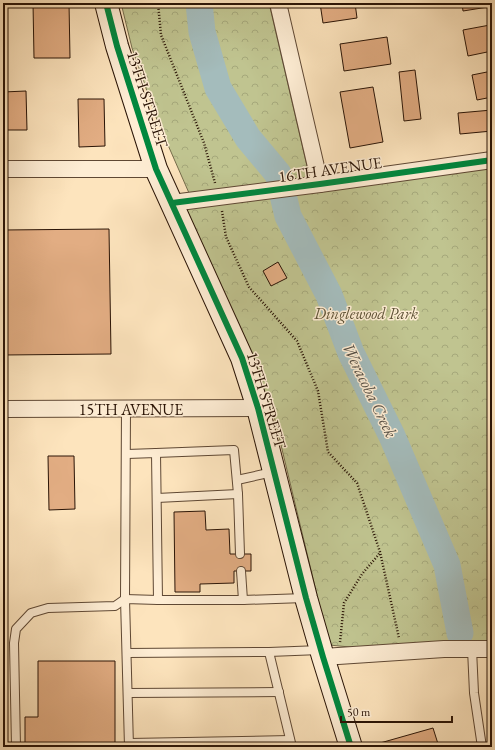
<svg xmlns="http://www.w3.org/2000/svg" width="495" height="750" font-family="'EB Garamond',serif">
<defs>
<pattern id="forest-crowns" width="20" height="18" patternUnits="userSpaceOnUse"><rect width="20" height="18" fill="#c0c490"/><path d="M2 6a3 3 0 1 1 6 0M12 15a3 3 0 1 1 6 0" fill="none" stroke="#a5a87b"/></pattern>
</defs>
<rect width="100%" height="100%" fill="#fde4bd"/>
<filter id="stains"><feTurbulence type="fractalNoise" baseFrequency=".005" numOctaves="4"/><feColorMatrix values="0 0 0 0 .2 0 0 0 0 .09 0 0 0 0 .02 0 0 0 .5 -.17"/></filter>
<radialGradient id="worn" r=".72"><stop offset=".6" stop-color="#630" stop-opacity="0"/><stop offset="1" stop-color="#630" stop-opacity=".3"/></radialGradient>
<g fill="url(#forest-crowns)" stroke="#756c4b">
<polygon points="121,3 269,3 310,179 189,193 157,120 132,48"/>
<polygon points="492,167 492,641 402,652 329,645 275,420 183,208"/>
</g>
<g fill="none" stroke-linecap="round" stroke-linejoin="round">
<polyline stroke="#a4bcbc" stroke-width="27" points="199,3 202,32 218,88 248,138 278,174 288,216 329,295 351,353 392,436 447,565 460,633"/>
</g>
<g fill="#e2ad83" stroke="#2a1406">
<polygon points="33,3 69,3 70,58 34,58"/>
<polygon points="320,3 355,3 357,18 323,23"/>
<polygon points="462,3 488,3 488,7 463,11"/>
<polygon points="490,25 492,34 492,51 468,56 463,30"/>
<polygon points="387,37 391,64 344,71 340,44"/>
<polygon points="415,70 421,119 404,121 399,72"/>
<polygon points="492,71 492,97 477,100 472,75"/>
<polygon points="373,87 383,142 350,148 340,92"/>
<polygon points="26,91 27,130 3,130 3,92"/>
<polygon points="78,99 104,99 105,146 79,147"/>
<polygon points="492,110 492,131 460,134 458,113"/>
<polygon points="109,229 111,354 3,355 3,230"/>
<polygon points="278,262 287,278 271,286 263,271"/>
<polygon points="48,456 74,456 75,509 49,510"/>
<polygon points="205,511 206,530 229,529 230,554 251,554 251,571 234,571 234,583 200,584 200,592 175,592 174,512"/>
<polygon points="38,661 115,661 115,747 25,747 25,717 38,717"/>
<polygon points="433,728 439,747 373,747 373,745"/>
</g>
<g fill="none" stroke-linecap="round" stroke-linejoin="round">
<g stroke="#5f4834" stroke-width="10">
<g id="lane">
<polyline points="156,453 234,450 238,494 240,554"/>
<polyline points="127,454 156,453 158,600 243,600 305,598"/>
<polyline points="237,480 273,472"/>
<polyline points="157,498 238,494"/>
<polyline points="241,571 243,600"/>
<polyline points="472,649 474,693 482,747"/>
<polyline points="269,652 320,650"/>
<polyline points="127,653 269,652 292,747"/>
<polyline points="128,693 279,692"/>
<polyline points="129,743 290,740"/>
<polyline points="16,747 14,643 16,629 31,613 48,608 115,606 125,599 126,409"/>
<polyline points="129,747 125,599 158,600"/>
</g>
</g>
<g stroke="#5f4834" stroke-width="18">
<g id="street">
<polyline points="278,3 320,184"/>
<polyline points="3,169 156,169"/>
<polyline points="172,203 320,184 492,160"/>
<polyline points="3,409 258,408"/>
<polyline points="323,657 444,649 492,649"/>
</g>
</g>
<g stroke="#2a1406" stroke-width="24">
<polyline id="secondary" points="106,3 117,46 156,169 242,358 258,408 306,598 323,657 351,747"/>
</g>
<g stroke="#2a1406" stroke-width="2.5" stroke-dasharray="1 2" stroke-linecap="butt">
<polyline points="158,3 161,35 204,143 215,183"/>
<polyline points="222,211 226,237 249,287 297,341 318,391 328,452 357,483 380,552 399,638"/>
<polyline points="340,642 344,603 362,574 380,553"/>
</g>
<use href="#lane" stroke="#feedd4" stroke-width="8"/>
<use href="#street" stroke="#feedd4" stroke-width="16"/>
<use href="#secondary" stroke="#feedd4" stroke-width="22"/>
<g stroke="#feedd4" stroke-width="8">
<g id="cycleway">
<polyline points="106,3 117,46 156,169 242,358 258,408 306,598 323,657 351,747"/>
<polyline points="172,203 320,184 492,160"/>
</g>
</g>
<use href="#cycleway" stroke="#00873e" stroke-width="6"/>
</g>
<g text-anchor="middle" stroke-width="3" stroke-linejoin="round" paint-order="stroke">
<g font-size="16" fill="#2a1406" stroke="#feedd4">
<text transform="translate(148 99) rotate(72)" y="6">13TH STREET</text>
<text transform="translate(330 169) rotate(-8)" y="6">16TH AVENUE</text>
<text transform="translate(267 400) rotate(73)" y="6">13TH STREET</text>
<text x="131" y="415">15TH AVENUE</text>
</g>
<g font-size="16" font-style="italic" fill="#5e5236" stroke="#feedd4">
<text x="366" y="319">Dinglewood Park</text>
</g>
<g font-size="17" font-style="italic" fill="#554f46" stroke="#feedd4">
<text transform="translate(370 390) rotate(64)" y="6">Weracoba Creek</text>
</g>
</g>
<rect width="495" height="750" fill="none" stroke="#fde4bd" stroke-width="16"/>
<rect x="4" y="4" width="487" height="742" fill="none" stroke="#2a1406" stroke-width="2"/>
<rect x="8" y="8" width="479" height="734" fill="none" stroke="#2a1406"/>
<path d="M341 716v6h111v-6" fill="none" stroke="#2a1406" stroke-width="2"/>
<text x="347" y="716" font-size="12" fill="#2a1406" stroke="#feedd4" stroke-width="3" paint-order="stroke">50 m</text>
<rect width="100%" height="100%" filter="url(#stains)"/>
<rect width="100%" height="100%" fill="url(#worn)"/>
</svg>
